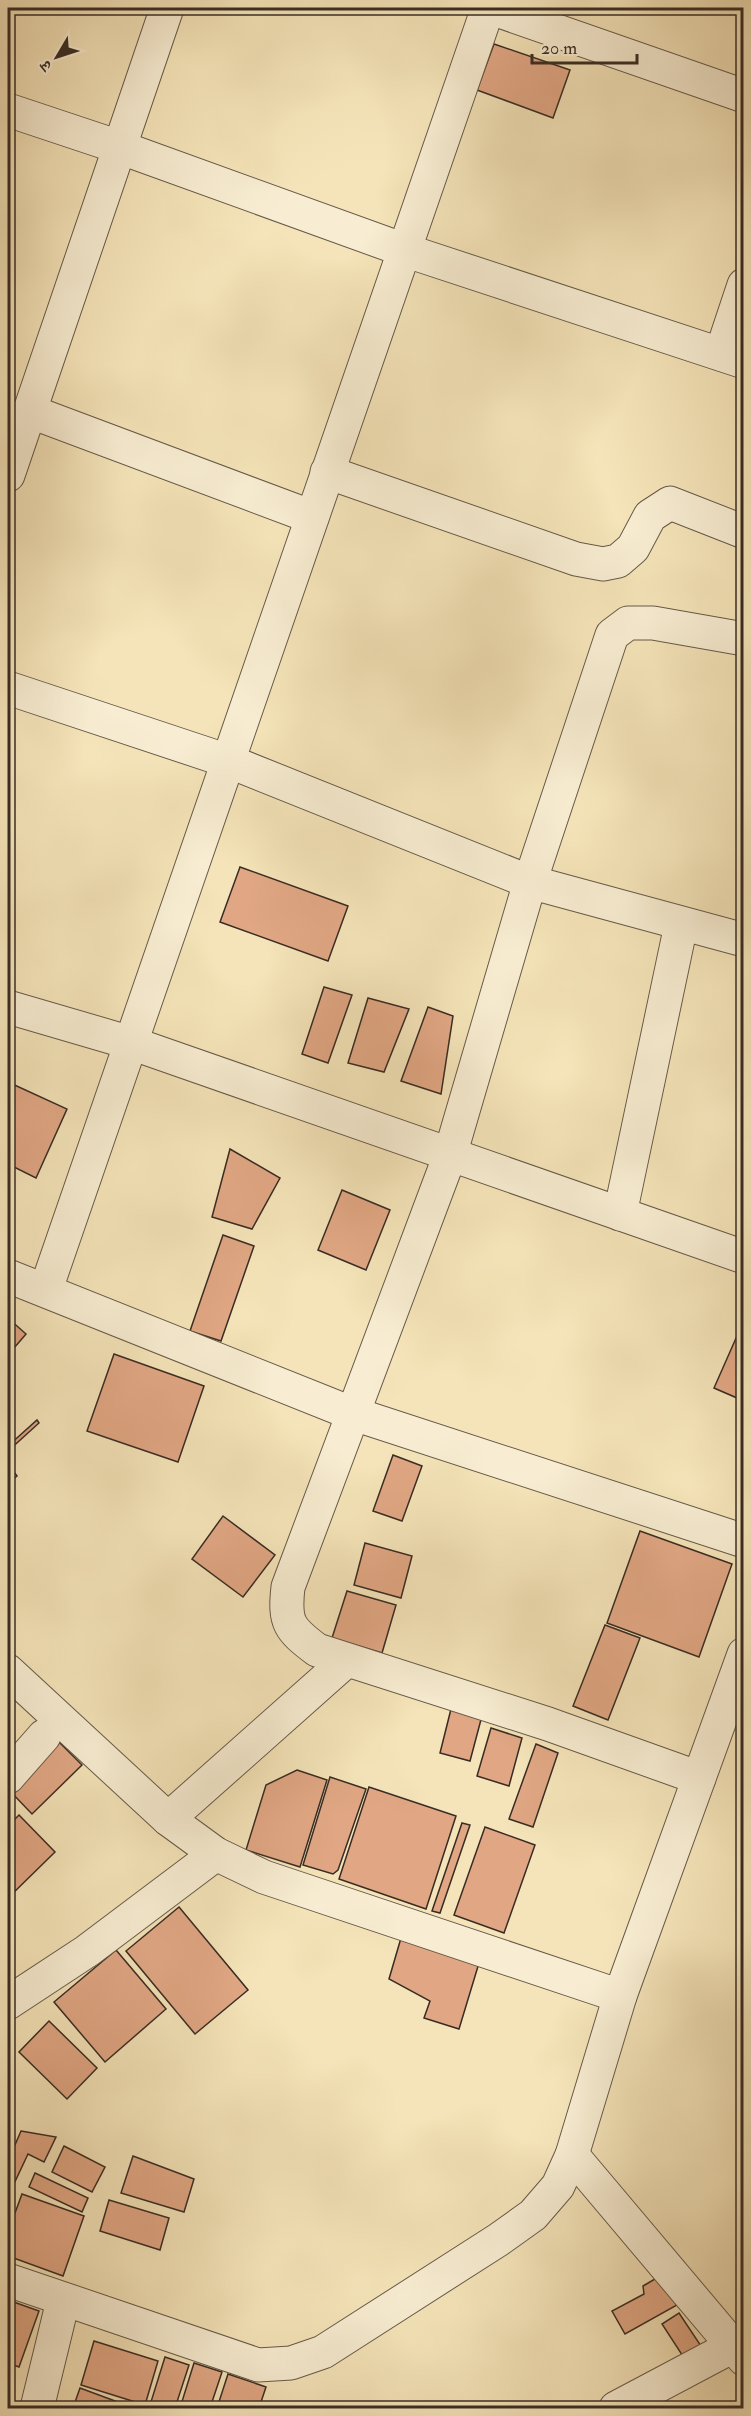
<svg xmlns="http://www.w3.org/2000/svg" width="751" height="2416" font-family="'IM FELL Double Pica','Noto Serif Devanagari',serif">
<rect width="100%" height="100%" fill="#f5e4b9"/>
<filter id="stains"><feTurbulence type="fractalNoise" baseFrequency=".00333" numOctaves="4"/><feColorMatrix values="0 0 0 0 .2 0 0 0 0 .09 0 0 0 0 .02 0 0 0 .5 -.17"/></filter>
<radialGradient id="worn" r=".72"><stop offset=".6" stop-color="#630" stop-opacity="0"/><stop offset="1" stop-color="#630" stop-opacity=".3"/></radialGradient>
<g fill="#e1a784" stroke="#382c24" stroke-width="1.5">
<polygon points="494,44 570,70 553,118 477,90"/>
<polygon points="240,867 348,906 328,961 220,922"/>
<polygon points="324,987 352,995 328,1063 302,1054"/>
<polygon points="368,998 409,1009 384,1072 348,1063"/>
<polygon points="428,1007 453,1016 441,1094 401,1081"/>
<polygon points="8,1082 67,1109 36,1178 8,1164"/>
<polygon points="230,1149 280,1178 252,1229 212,1217"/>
<polygon points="342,1190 390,1210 366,1270 318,1250"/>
<polygon points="223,1235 254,1246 221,1341 190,1331"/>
<polygon points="8,1318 26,1334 8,1355"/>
<polygon points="744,1320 744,1401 714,1388"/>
<polygon points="114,1354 204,1386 178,1462 87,1431"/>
<polygon points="37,1420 39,1423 8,1451 8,1446"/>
<polygon points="393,1455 422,1466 402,1521 373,1511"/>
<polygon points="8,1464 17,1476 8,1484"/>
<polygon points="223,1516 275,1555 243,1597 192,1559"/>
<polygon points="640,1531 732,1564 699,1657 607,1623"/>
<polygon points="365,1543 412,1556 401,1598 354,1585"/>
<polygon points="347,1591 396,1605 382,1653 332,1638"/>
<polygon points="605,1625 640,1638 608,1720 573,1706"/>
<polygon points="452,1705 483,1712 470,1761 440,1753"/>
<polygon points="491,1728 522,1738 509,1786 477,1776"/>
<polygon points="47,1730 82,1765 32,1814 8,1789"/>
<polygon points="536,1744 558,1753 533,1827 509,1819"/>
<polygon points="297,1770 327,1780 300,1867 246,1850 266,1785"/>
<polygon points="330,1777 366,1789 338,1870 333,1874 303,1865"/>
<polygon points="369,1787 456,1816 426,1909 339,1879"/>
<polygon points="19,1815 55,1852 8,1898 8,1826"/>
<polygon points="462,1823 470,1825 440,1913 432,1911"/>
<polygon points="485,1827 535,1845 504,1933 454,1915"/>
<polygon points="179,1907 248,1990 195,2034 126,1951"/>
<polygon points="401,1938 479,1963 459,2029 424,2018 430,2001 389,1979"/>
<polygon points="116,1950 166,2009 105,2062 54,2002"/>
<polygon points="49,2021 97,2068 67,2099 19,2052"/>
<polygon points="21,2131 56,2137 44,2162 28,2154 12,2188 8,2186 8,2161"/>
<polygon points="64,2146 105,2167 92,2192 52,2172"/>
<polygon points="133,2156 194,2179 184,2212 121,2193"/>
<polygon points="35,2173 88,2198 82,2212 29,2187"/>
<polygon points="22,2194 84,2216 63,2276 8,2256 8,2210 15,2213"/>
<polygon points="109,2200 169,2218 160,2250 100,2231"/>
<polygon points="660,2276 677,2305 625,2334 612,2311 644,2294 643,2286"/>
<polygon points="8,2300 39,2311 19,2367 8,2363"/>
<polygon points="679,2313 703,2349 686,2361 662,2324"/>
<polygon points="94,2341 158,2361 145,2405 81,2385"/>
<polygon points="165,2357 189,2365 175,2408 150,2405"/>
<polygon points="194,2363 222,2372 210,2408 180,2408"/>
<polygon points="228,2374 266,2387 259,2408 217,2408"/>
<polygon points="80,2388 134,2408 73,2408"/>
</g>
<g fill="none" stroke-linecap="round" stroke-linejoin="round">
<g stroke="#675a49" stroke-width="35">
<g id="minor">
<polyline points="491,8 744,96"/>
<polyline points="8,110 119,147 404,250 744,362"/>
<polyline points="721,354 744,285"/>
<polyline points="29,411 312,517"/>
<polyline points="327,472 576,559 603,564 618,561 633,548 650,516 670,503 744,532"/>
<polyline points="8,475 167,8"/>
<polyline points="8,688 228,761 530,882 744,940"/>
<polyline points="8,1007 131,1043 744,1257"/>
<polyline points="620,1214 681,925"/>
<polyline points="8,1276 351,1413 744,1541"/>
<polyline points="46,1289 488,8"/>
<polyline points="8,1671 168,1819 216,1854 264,1877 620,1996"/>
<polyline points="8,1777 44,1736"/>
<path d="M 699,1778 L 548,1724 L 317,1650 C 289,1629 284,1623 288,1587 L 450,1155 L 530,882 L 612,635 L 628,623 L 653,623 L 744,639"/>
<polyline points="168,1819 347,1660"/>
<polyline points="8,2003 87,1951 216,1854"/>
<polyline points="572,2155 744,2359"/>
<polyline points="8,2280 258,2365 291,2363 323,2352 498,2240 533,2215 558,2186 572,2155 620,1996 744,1654"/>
<polyline points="37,2408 63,2301"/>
<polyline points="616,2408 733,2346"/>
</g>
</g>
<use href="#minor" stroke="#f8edd2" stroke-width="33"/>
</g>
<rect width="751" height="2416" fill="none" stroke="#f5e4b9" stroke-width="30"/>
<rect x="9" y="9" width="733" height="2398" fill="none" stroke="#382c24" stroke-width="3"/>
<rect x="15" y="15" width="721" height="2386" fill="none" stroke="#382c24" stroke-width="1.5"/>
<g transform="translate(57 57) rotate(231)" stroke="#f8edd2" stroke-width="4.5" paint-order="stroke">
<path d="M0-4.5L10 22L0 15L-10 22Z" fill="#382c24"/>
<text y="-9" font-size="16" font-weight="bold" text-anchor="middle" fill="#382c24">उ</text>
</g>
<path d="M532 54v9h105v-9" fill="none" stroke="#382c24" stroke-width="3"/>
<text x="541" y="54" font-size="18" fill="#382c24" stroke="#f8edd2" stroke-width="4.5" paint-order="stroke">20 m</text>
<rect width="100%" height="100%" filter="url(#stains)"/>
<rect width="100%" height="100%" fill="url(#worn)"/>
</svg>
